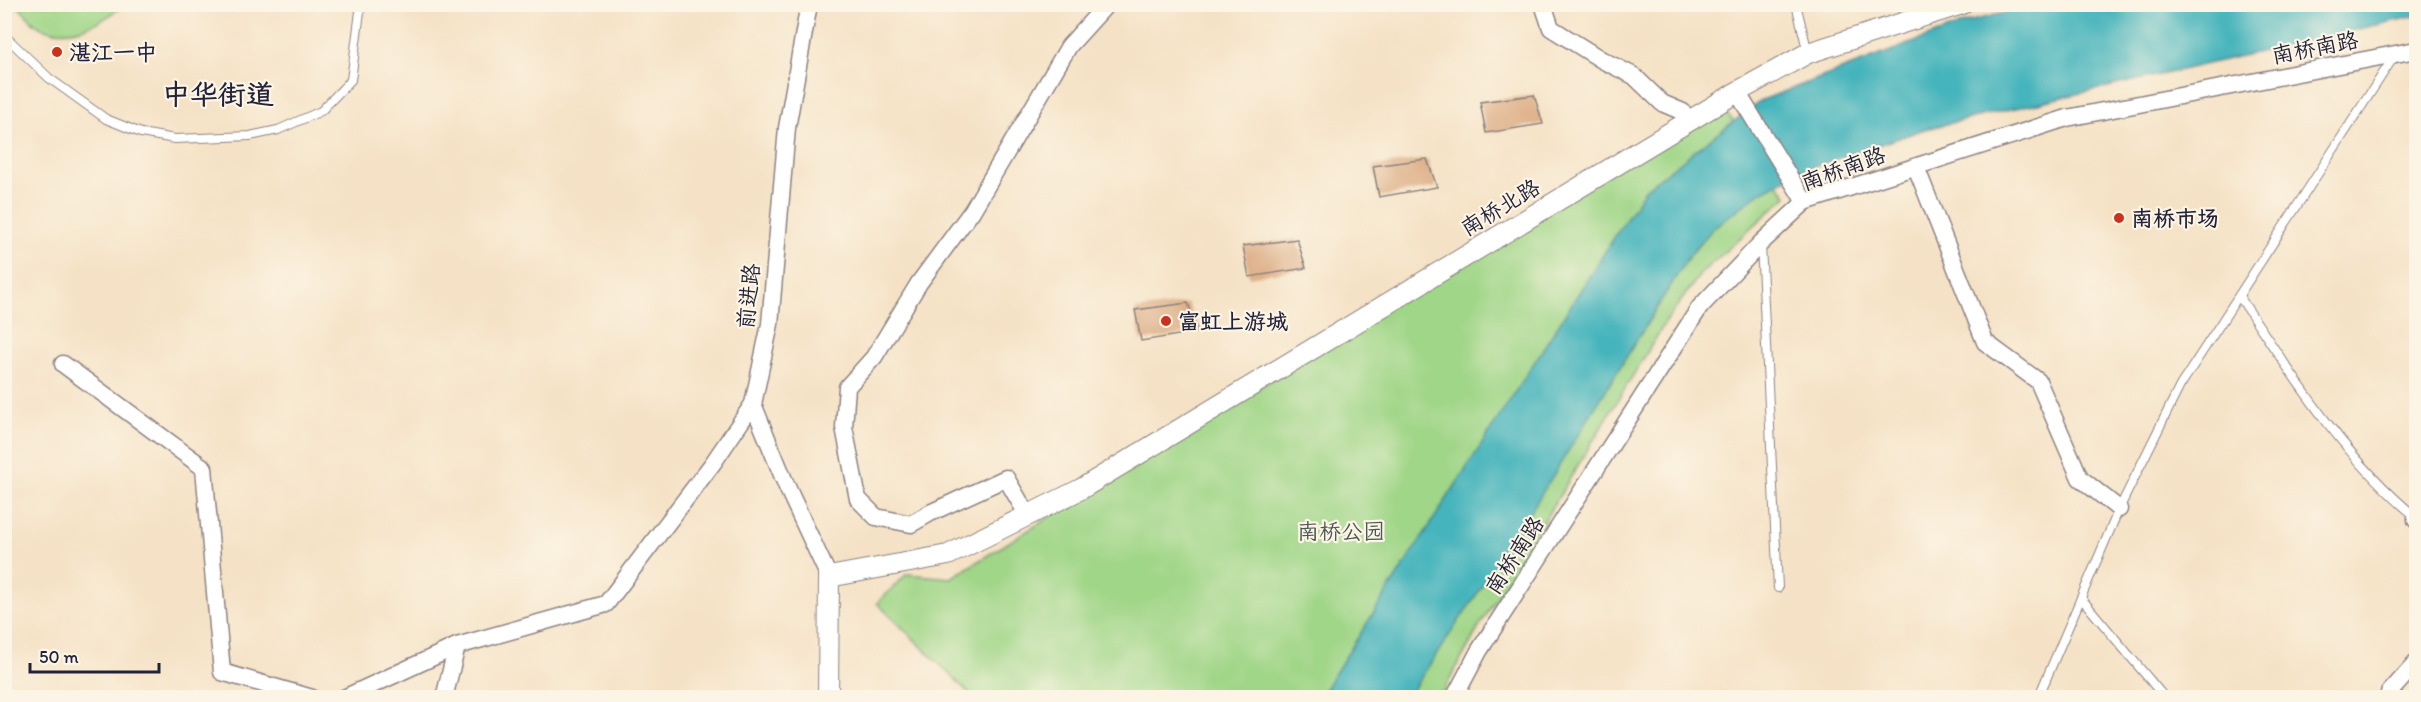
<svg xmlns="http://www.w3.org/2000/svg" width="2421" height="702" font-family="Itim,'LXGW WenKai TC',sans-serif">
<rect width="100%" height="100%" fill="#fcf5e5"/>
<filter id="ink" filterUnits="userSpaceOnUse"><feTurbulence type="fractalNoise" baseFrequency=".0167" numOctaves="2"/><feDisplacementMap in="SourceGraphic" scale="12" xChannelSelector="R" yChannelSelector="G"/><feConvolveMatrix kernelMatrix="1 2 1 2 8 2 1 2 1" color-interpolation-filters="sRGB"/></filter>
<filter id="wash" filterUnits="userSpaceOnUse"><feTurbulence type="fractalNoise" baseFrequency=".008" numOctaves="4" result="noise"/><feDisplacementMap in="SourceGraphic" scale="24" xChannelSelector="R" yChannelSelector="G"/><feGaussianBlur stdDeviation="1.35" result="paint"/><feColorMatrix in="noise" values="0 0 0 0 0 0 0 0 0 0 0 0 0 0 0 0 0 1.4 0 .05"/><feComposite in="paint" operator="in"/></filter>
<g filter="url(#wash)">
<rect width="100%" height="100%" fill="#f5e2c6"/>
<g fill="#a0d688" stroke="#617c62" stroke-width="1.5">
<path d="M 17,5 L 124,5 C 103,22 73,38 45,29 C 35,27 24,12 17,5 Z"/>
<polygon points="1720,103 1787,196 1701,273 1665,323 1482,622 1440,697 973,697 877,603 907,574 951,578"/>
</g>
<polygon fill="#44b4bc" stroke="#336b7c" stroke-width="1.5" points="2036,5 2416,5 2416,16 1925,129 1801,171 1763,191 1714,227 1687,259 1515,537 1408,697 1319,698 1646,188 1762,100 1967,22"/>
<g id="blocks">
<g fill="#dbaa81">
<polygon points="1534,95 1543,124 1486,133 1480,102"/>
<polygon points="1427,159 1437,187 1379,197 1373,166"/>
<polygon points="1297,239 1306,268 1249,277 1243,246"/>
<polygon points="1188,303 1198,332 1141,341 1135,310"/>
</g>
</g>
</g>
<g filter="url(#ink)">
<use href="#blocks" fill-opacity="0" stroke="#8c8280" stroke-width="1.5"/>
<g fill="none" stroke-linecap="round" stroke-linejoin="round">
<g stroke="#8c8280" stroke-width="10">
<g id="service">
<polyline points="1796,4 1808,53"/>
<polyline points="4,35 49,78 106,119 141,133 175,139 250,136 278,130 321,111 351,80 361,4"/>
<polyline points="1761,244 1778,588"/>
<path d="M 2239,296 C 2291,373 2344,458 2416,517"/>
<polyline points="2081,598 2165,698"/>
<polyline points="2038,698 2119,509 2180,386 2395,55"/>
</g>
</g>
<g stroke="#8c8280" stroke-width="19">
<g id="minor">
<polyline points="809,4 787,128 770,324 753,404 787,487 829,577"/>
<polyline points="1543,4 1551,28 1602,60 1634,76 1662,103 1683,112"/>
<polyline points="1737,92 1805,202"/>
<polyline points="1916,167 1985,342 2038,381 2080,478 2119,509"/>
<polyline points="63,364 204,468 222,672 312,698"/>
<polyline points="1028,516 1006,478 930,513 911,524 876,517 858,499 844,427 847,387 874,357 919,283 972,211 1069,46 1107,4"/>
<polyline points="2416,517 2416,520"/>
<polyline points="457,646 606,604 713,463 753,404"/>
<polyline points="344,698 457,646 444,698"/>
<polyline points="1454,698 1479,651 1700,307 1761,243 1805,202 2067,118 2416,50"/>
<polyline points="2388,698 2389,693 2416,663"/>
</g>
</g>
<g stroke="#8c8280" stroke-width="22">
<polyline id="tertiary" points="828,698 829,577 948,555 1081,489 1737,92 1808,53 1962,4"/>
</g>
<use href="#service" stroke="#fff" stroke-width="8"/>
<use href="#minor" stroke="#fff" stroke-width="16"/>
<use href="#tertiary" stroke="#fff" stroke-width="20"/>
</g>
</g>
<g fill="#c8321e" stroke="#fcf5e5" stroke-width="2">
<circle cx="57" cy="52" r="6"/>
<circle cx="2119" cy="218" r="6"/>
<circle cx="1166" cy="321" r="6"/>
</g>
<g text-anchor="middle" stroke-width="4.5" stroke-linejoin="round" paint-order="stroke">
<g font-size="22" fill="#22223b" stroke="#fcf5e5">
<text transform="translate(2315 47) rotate(-11)" y="8">南桥南路</text>
<text transform="translate(1843 168) rotate(-20)" y="8">南桥南路</text>
<text transform="translate(1500 207) rotate(-31)" y="8">南桥北路</text>
<text transform="translate(748 296) rotate(-84)" y="8">前进路</text>
<text transform="translate(1514 555) rotate(-57)" y="8">南桥南路</text>
</g>
<g font-size="22" font-weight="bold" fill="#22223b" stroke="#fcf5e5" text-anchor="start">
<text x="69" y="60">湛江一中</text>
<text x="2131" y="226">南桥市场</text>
<text x="1178" y="329">富虹上游城</text>
</g>
<g font-size="22" fill="#485852" stroke="#fcf5e5">
<text x="1341" y="539">南桥公园</text>
</g>
<g font-size="28" font-weight="bold" fill="#22223b" stroke="#fcf5e5">
<text x="218" y="104">中华街道</text>
</g>
</g>
<rect width="2421" height="702" fill="none" stroke="#fcf5e5" stroke-width="24"/>
<path d="M30 663v9h129v-9" fill="none" stroke="#22223b" stroke-width="3"/>
<text x="39" y="663" font-size="18" fill="#22223b" stroke="#fcf5e5" stroke-width="4.5" paint-order="stroke">50 m</text>
</svg>
